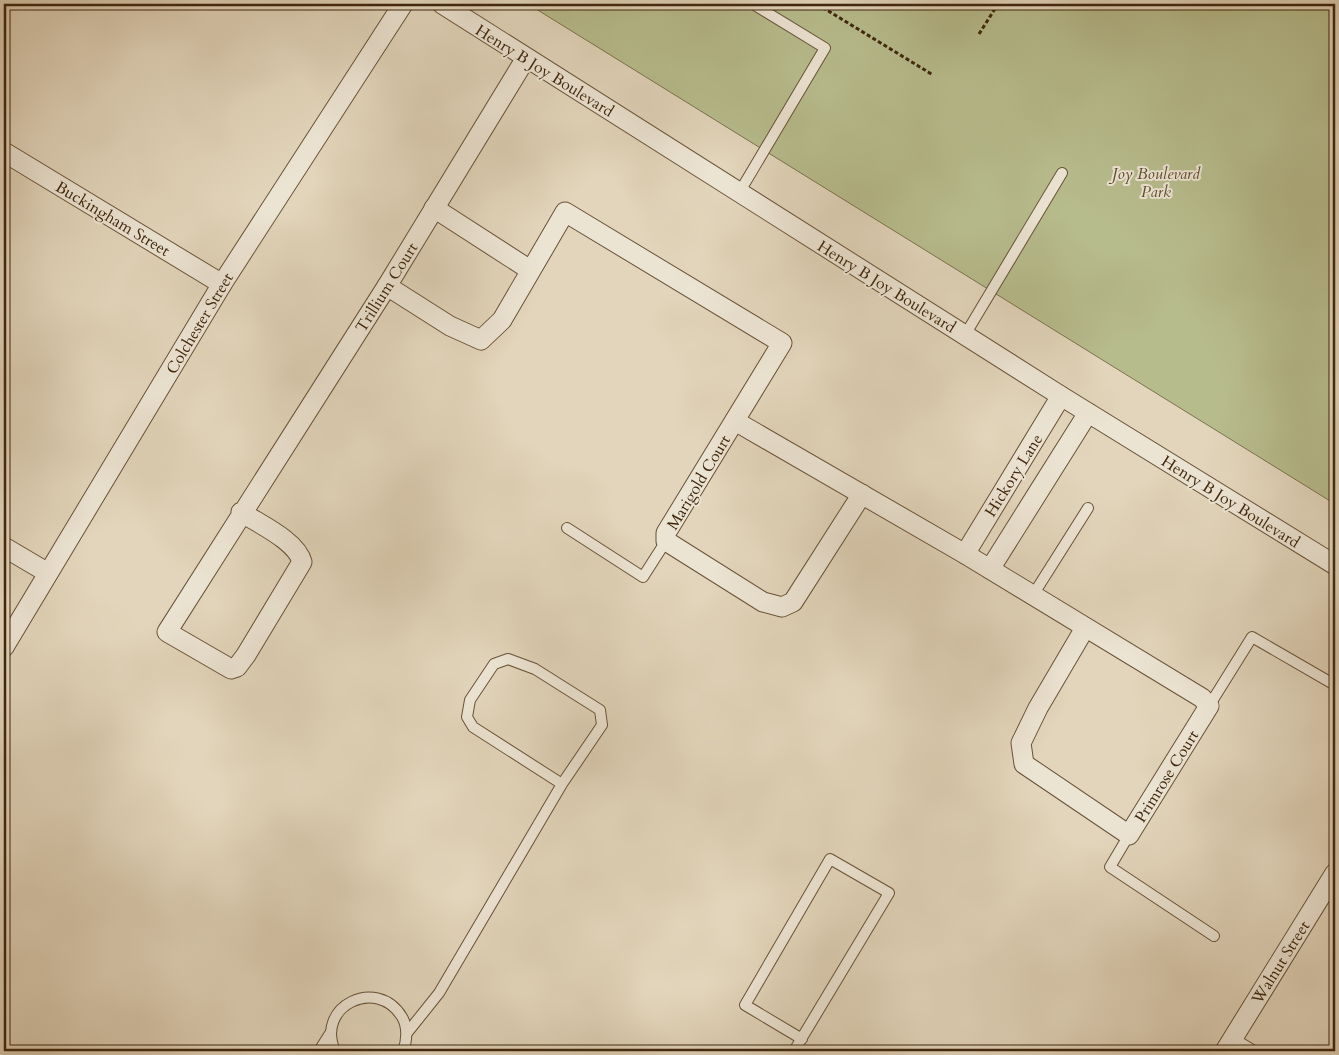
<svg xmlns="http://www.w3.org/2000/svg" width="1339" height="1055" font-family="Cardo,serif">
<rect width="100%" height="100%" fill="#e2d5bb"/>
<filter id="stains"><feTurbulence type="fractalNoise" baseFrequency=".004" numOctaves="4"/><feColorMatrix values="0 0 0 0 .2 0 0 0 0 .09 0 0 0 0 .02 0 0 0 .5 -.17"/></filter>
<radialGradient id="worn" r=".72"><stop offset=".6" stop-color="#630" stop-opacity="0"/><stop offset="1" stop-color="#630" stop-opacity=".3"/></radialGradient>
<polygon fill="#b7bc8d" stroke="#7b724d" points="528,4 1335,4 1335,504"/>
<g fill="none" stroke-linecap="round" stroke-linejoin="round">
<g stroke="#685238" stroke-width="12">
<g id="service">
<polyline points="739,193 825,48 753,4"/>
<polyline points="965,335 1062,173"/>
<polyline points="567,528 643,577 666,541"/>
<polyline points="1033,595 1088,508"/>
<polyline points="1209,706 1252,637 1335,685"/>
<polyline points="1129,835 1110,867 1214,936"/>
<polyline points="407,1033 439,993 562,784 602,725 600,710 535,669 508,659 494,664 470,700 467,717 473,727 562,784"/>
<polyline points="1233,1038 1254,1051"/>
<polyline points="319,1051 331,1032"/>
<path d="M 335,1051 C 315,1006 377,976 402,1017 C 408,1027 407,1041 403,1051"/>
<polyline points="794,1051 889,893 830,859 745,1005 802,1039"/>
</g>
</g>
<g stroke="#685238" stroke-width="21">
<g id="minor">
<polyline points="442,4 1061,396 1335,565"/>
<polyline points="4,152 222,284"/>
<polyline points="434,208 530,270"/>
<polyline points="387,286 450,326 481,340 502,320 565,212 782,343 666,533 666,541 763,602 782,607 793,602 862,494"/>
<polyline points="735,421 965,554 1202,698 1209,706 1129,835 1024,764 1021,743 1038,708 1085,628"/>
<path d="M 241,512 C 259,524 297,541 302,562 L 246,655 L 237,667 L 231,669 L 167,632 L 387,286 L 526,58"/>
<polyline points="4,547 48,573"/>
<polyline points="965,554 1061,396"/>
<polyline points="990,569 1088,413"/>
<polyline points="4,647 222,284 403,4"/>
<polyline points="1225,1051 1335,873"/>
</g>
</g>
<g stroke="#3f270d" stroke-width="3" stroke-dasharray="4 2.5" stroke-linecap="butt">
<polyline points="817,4 933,75"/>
<polyline points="979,34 998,4"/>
</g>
<use href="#service" stroke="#ece4d3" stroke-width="10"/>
<use href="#minor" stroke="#ece4d3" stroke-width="19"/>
</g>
<g text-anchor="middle" stroke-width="4" stroke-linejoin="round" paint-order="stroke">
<g font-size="16" fill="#3f270d" stroke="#ece4d3">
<text transform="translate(545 70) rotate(32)" y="6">Henry B Joy Boulevard</text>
<text transform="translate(113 218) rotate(31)" y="6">Buckingham Street</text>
<text transform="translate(887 286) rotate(32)" y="6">Henry B Joy Boulevard</text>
<text transform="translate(386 287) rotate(-58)" y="6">Trillium Court</text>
<text transform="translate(199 323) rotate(-59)" y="6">Colchester Street</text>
<text transform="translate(1013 475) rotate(-58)" y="6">Hickory Lane</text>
<text transform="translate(698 482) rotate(-59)" y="6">Marigold Court</text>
<text transform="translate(1231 501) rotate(32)" y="6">Henry B Joy Boulevard</text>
<text transform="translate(1166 776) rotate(-58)" y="6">Primrose Court</text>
<text transform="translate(1280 962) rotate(-58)" y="6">Walnut Street</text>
</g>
<g font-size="16" font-style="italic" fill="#5d4c2d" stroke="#ece4d3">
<text x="1156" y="179">Joy Boulevard<tspan x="1156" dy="18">Park</tspan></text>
</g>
</g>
<rect width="1339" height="1055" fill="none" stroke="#e2d5bb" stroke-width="20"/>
<rect x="5" y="5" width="1329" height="1045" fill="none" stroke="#3f270d" stroke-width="2.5"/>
<rect x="10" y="10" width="1319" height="1035" fill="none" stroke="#3f270d"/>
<rect width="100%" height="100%" filter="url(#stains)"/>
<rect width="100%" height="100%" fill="url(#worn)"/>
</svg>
